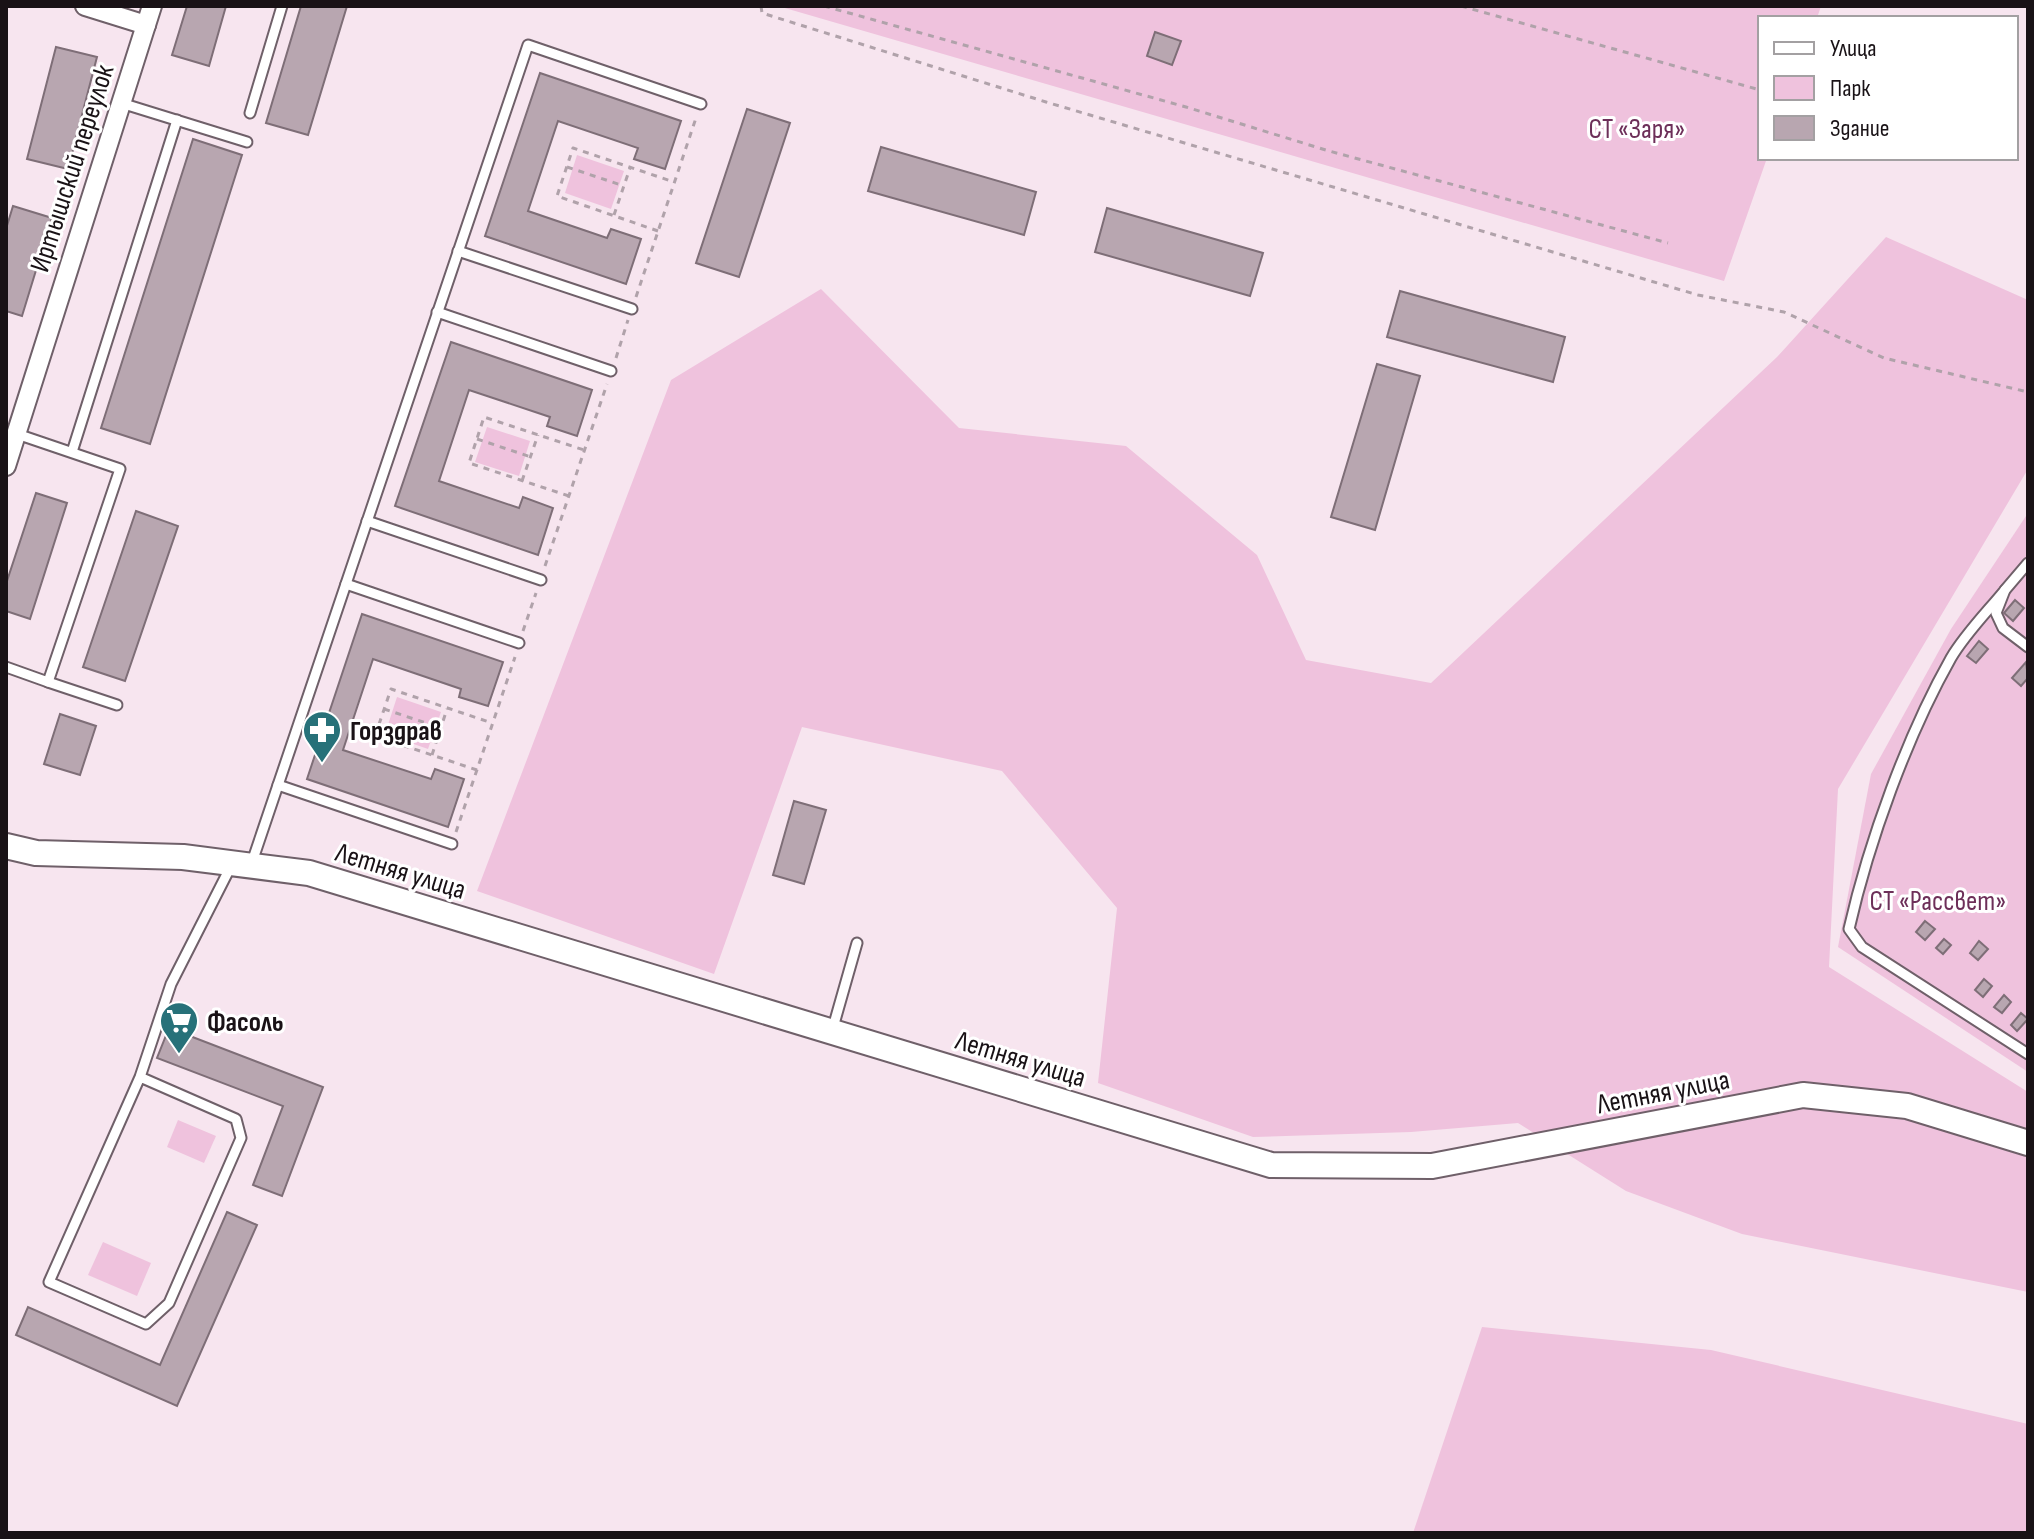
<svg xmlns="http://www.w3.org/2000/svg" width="2034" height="1539" font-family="'Sofia Sans Condensed',sans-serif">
<rect width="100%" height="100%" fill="#f7e5ef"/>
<g fill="#efc2dd">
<polygon points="778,6 1821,6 1817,18 1760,18 1760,158 1767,158 1724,281"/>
<polygon points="577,155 624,171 611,209 565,193"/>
<polygon points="1886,237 2028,300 2028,469 1838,789 1829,967 2028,1092 2028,1292 1742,1234 1626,1191 1518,1123 1411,1132 1253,1137 1098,1083 1117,908 1002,771 802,727 714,974 477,891 671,380 821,289 959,428 1126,446 1257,555 1306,660 1431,683 1777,357"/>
<polygon points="487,427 530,441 519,476 475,462"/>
<polygon points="2028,513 2028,1072 1838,947 1871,774 1951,629"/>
<polygon points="397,697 441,712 428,749 385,734"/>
<polygon points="178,1120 216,1136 204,1163 167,1147"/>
<polygon points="103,1242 151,1263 137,1296 88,1275"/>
<polygon points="1482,1327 1711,1350 2028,1424 2028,1533 1413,1533"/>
</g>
<g fill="#b8a6b0" stroke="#7e6e77" stroke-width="2">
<polygon points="187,6 226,6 209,66 172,55"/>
<polygon points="301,6 347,6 308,135 266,123"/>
<polygon points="1155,32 1181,41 1172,65 1147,56"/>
<polygon points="56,47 97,57 68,169 27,159"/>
<polygon points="540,73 681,121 665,169 634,159 638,148 558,121 528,211 607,238 611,229 641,239 626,284 485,236"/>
<polygon points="747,109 790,123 739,277 696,263"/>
<polygon points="193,139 242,155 150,444 101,428"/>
<polygon points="881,147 1036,192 1024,235 868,191"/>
<polygon points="13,206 52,218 22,316 6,311 6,229"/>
<polygon points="1107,208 1263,253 1250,296 1095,252"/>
<polygon points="1400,291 1565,337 1553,382 1387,337"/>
<polygon points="451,342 592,390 577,436 547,426 550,417 469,390 439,481 519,508 523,497 553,508 538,555 395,506"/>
<polygon points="1377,364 1420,376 1375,530 1331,517"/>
<polygon points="36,493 67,503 30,619 6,611 6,584"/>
<polygon points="136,511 178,526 125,681 83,667"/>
<polygon points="2015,600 2024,608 2013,621 2004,613"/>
<polygon points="362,614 503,662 488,706 459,697 461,689 373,659 343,750 431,779 435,769 464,779 448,827 307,779"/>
<polygon points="1979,641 1988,649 1976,663 1967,656"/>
<polygon points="2026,662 2028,678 2021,686 2012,678"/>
<polygon points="60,714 96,726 80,775 44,764"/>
<polygon points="794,801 826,810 804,884 773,875"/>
<polygon points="1925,921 1935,929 1925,940 1916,932"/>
<polygon points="1944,939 1951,945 1943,954 1936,948"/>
<polygon points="1979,941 1988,949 1978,960 1970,953"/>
<polygon points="1984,979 1992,986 1983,997 1975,990"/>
<polygon points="2004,995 2011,1002 2002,1013 1994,1007"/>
<polygon points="2021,1013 2028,1019 2017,1031 2011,1025"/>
<polygon points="169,1028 323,1087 282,1196 253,1185 283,1106 157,1058"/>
<polygon points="227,1212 257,1225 177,1406 16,1335 28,1307 160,1365"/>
</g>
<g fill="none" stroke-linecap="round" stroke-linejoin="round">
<g stroke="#6f6069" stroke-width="13">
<g id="lane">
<polyline points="121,103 247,142"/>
<polyline points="250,113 282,6"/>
<polyline points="458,251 632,309"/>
<polyline points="437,312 611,371"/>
<polyline points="72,452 177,120"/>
<polyline points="367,521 541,580"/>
<polyline points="2028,563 2005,590 1996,613 2003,628 2028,647"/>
<polyline points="346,584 519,643"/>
<path d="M 2005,590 C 1987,612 1965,634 1951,658 C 1907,736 1869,841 1849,929 L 1862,947 L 2028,1054"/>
<polyline points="6,667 48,682 120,469 17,434"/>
<polyline points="48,682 117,705"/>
<polyline points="278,785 452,844"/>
<polyline points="251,865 528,45 701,104"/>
<polyline points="832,1031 857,943"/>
<polyline points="140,1077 236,1119 241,1138 169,1303 146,1324 49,1282 140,1077 171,984 231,866"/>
</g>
</g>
<g stroke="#6f6069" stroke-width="22">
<g id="street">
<polyline points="85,6 146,25"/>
<polyline points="6,466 152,6"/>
</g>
</g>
<g stroke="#6f6069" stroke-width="28">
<polyline id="secondary" points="6,846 36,853 183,857 309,873 1271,1165 1432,1166 1803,1095 1907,1106 2028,1143"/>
</g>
<g stroke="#b0a2aa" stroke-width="3" stroke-dasharray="6 6" stroke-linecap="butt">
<polyline points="761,6 762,13 1046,102 1698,295 1784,312 1884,358 2028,392"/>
<polyline points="824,6 1186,107 1329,151 1668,243"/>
<polyline points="1461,6 1760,90"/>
<polyline points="567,167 624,186"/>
<polyline points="614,215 630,168"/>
<polyline points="658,231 557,196 573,148 674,182"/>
<polyline points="636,297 697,115"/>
<polyline points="616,358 628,320"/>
<polyline points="477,439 531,457"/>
<polyline points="522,481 538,435"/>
<polyline points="569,496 469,463 484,417 584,450"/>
<polyline points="545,566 607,384"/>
<polyline points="523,631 536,593"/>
<polyline points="384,709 441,728"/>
<polyline points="432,755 447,709"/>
<polyline points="477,770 375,736 391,689 492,723"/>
<polyline points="456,832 515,657"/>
</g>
<use href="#lane" stroke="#fff" stroke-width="9"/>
<use href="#street" stroke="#fff" stroke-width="18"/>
<use href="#secondary" stroke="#fff" stroke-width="24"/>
</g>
<defs>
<g id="pharmacy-pin" transform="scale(2)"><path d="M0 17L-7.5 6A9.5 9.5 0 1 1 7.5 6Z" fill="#277179" stroke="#fff"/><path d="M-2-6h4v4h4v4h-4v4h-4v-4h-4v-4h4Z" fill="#fff"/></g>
<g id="supermarket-pin" transform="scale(2)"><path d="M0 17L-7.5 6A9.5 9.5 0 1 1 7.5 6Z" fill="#277179" stroke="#fff"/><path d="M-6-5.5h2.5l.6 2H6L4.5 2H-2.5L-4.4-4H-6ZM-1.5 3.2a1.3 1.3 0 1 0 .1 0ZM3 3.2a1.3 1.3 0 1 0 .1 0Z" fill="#fff"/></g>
</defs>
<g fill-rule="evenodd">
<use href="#pharmacy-pin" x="322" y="730"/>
<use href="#supermarket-pin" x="179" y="1021"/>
</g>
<g text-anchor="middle" stroke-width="6" stroke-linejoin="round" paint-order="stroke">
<g font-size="28" fill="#6d2f59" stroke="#fff">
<text x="1637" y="138">СТ «Заря»</text>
<text x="1938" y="910">СТ «Рассвет»</text>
</g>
<g font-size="28" fill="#191216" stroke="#fff">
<text transform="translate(71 168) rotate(-72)" y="10">Иртышский переулок</text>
<text transform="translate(401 870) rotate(17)" y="10">Летняя улица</text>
<text transform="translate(1021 1058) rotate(17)" y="10">Летняя улица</text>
<text transform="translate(1663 1091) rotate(-11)" y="10">Летняя улица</text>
</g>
<g font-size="28" font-weight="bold" fill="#191216" stroke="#fff" text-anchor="start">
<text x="350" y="740">Горздрав</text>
<text x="207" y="1031">Фасоль</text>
</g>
</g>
<rect width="2034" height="1539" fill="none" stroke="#191216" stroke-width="16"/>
<rect x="1758" y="16" width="260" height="144" fill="#ffffff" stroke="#a3a0a2" stroke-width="2"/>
<rect x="1774" y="42" width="40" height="12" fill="#ffffff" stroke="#a3a0a2" stroke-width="2"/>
<text x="1830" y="56" font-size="24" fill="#191216">Улица</text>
<rect x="1774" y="76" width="40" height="24" fill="#efc2dd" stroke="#a3a0a2" stroke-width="2"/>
<text x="1830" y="96" font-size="24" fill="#191216">Парк</text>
<rect x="1774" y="116" width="40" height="24" fill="#b8a6b0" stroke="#a3a0a2" stroke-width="2"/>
<text x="1830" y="136" font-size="24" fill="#191216">Здание</text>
</svg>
